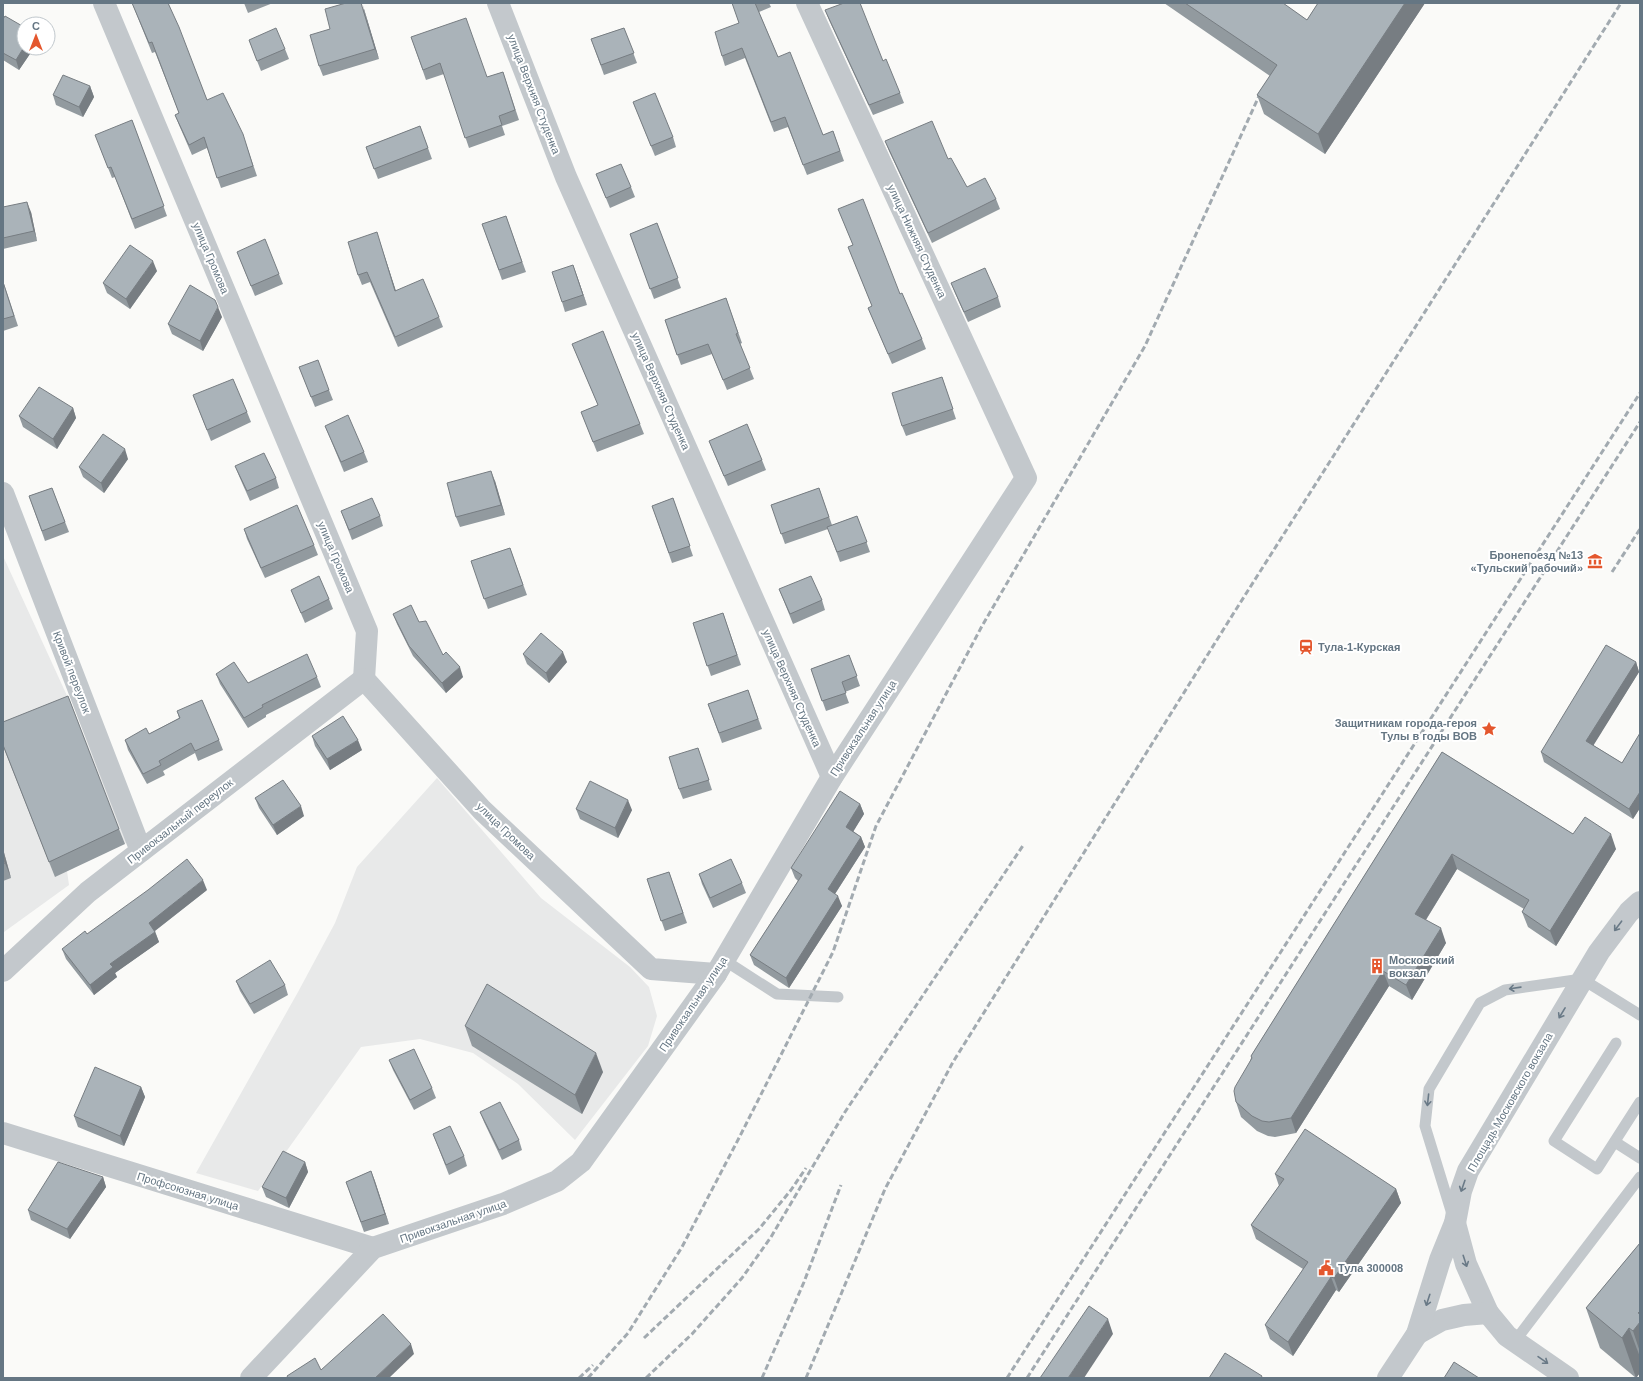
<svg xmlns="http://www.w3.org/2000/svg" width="1643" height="1381" font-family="Helvetica,sans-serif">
<rect width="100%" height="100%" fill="#fafaf8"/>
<g fill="#e8e9e9">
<polygon points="3,556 74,711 128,842 67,871 69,885 4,932"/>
<polygon points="437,778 541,898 630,967 649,987 657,1016 648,1046 575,1140 518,1084 473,1053 420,1039 361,1047 258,1191 196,1173 298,992 335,923 357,867"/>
</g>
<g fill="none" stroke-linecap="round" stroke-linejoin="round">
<g stroke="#c3c8cc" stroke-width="11">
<polyline points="724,960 777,994 838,997"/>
<polyline points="1616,1043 1554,1141 1597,1169 1640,1102"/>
<polyline points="1615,1142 1640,1158"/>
<polyline points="1452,1214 1425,1126 1429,1089 1480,1003 1505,990 1582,979 1640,1015"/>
<polyline points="1515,1341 1640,1177"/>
</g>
<g stroke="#c3c8cc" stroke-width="22">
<polyline points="104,3 367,631 364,679 482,810 651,969 716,974"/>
<polyline points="498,3 566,177 832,777"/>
<polyline points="3,493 141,851"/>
<polyline points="3,971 88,892 364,679"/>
<polyline points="3,1133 373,1248"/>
<polyline points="251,1378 373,1248 503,1204 557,1181 581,1162 716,974 832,777 1026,478 807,3"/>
</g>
<g stroke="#c3c8cc" stroke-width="22">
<polyline points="1455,1223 1466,1264 1488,1313 1507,1336 1568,1378"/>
<polyline points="1417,1334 1442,1320 1464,1315 1488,1313"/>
<polyline points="1388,1378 1417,1334 1440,1260 1455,1223 1461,1191 1468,1171 1599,952 1629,912 1640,902"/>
</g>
<g stroke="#a2aab0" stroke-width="3" stroke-dasharray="6 3" stroke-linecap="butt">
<polyline points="1612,572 1640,529"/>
<polyline points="644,1338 759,1229 791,1190 806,1168"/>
<polyline points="579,1378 593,1365"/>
<polyline points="588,1378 628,1333 682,1247 740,1136 833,952 876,826 982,626 1145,346 1259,96"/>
<polyline points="646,1378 692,1334 742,1278 771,1237 845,1112 1024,844"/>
<polyline points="762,1378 804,1282 841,1185"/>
<polyline points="806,1378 885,1189 953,1062 1235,611 1621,3"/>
<polyline points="1007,1378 1640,393"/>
<polyline points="1027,1378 1640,422"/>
</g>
</g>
<g fill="#929a9f">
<polygon points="132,3 168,3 207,100 246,144 257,176 221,188 207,148 192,155 179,125 175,115 179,113 155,52 152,53"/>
<polygon points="244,3 273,3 248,13"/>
<polygon points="732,3 769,3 771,7 759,12 778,57 823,135 833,131 844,161 807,175 788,127 774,132 745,58 725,66 722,56 739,23"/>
<polygon points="1164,3 1282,3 1307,20 1318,3 1425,3 1325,154 1264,114 1257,95 1270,76"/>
<polygon points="364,9 379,59 323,76 319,66 330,29"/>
<polygon points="825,10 883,61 900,93 904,103 873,115 829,20"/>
<polygon points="3,19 24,48 34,48 19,70 3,60"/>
<polygon points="624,28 637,63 604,75 591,39"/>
<polygon points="411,37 487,77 503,72 519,120 502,126 505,135 469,148 444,74 426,80"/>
<polygon points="249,40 285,49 289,59 261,71"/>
<polygon points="90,86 94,97 83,117 56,105 53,95"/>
<polygon points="633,102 673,137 676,147 655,156"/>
<polygon points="132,120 167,216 135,229 115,177 112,178 99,145"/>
<polygon points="420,126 432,159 378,179 366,147"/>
<polygon points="885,141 967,187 996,199 1000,209 932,243 889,151"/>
<polygon points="596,174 631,187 635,197 610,208"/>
<polygon points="3,207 31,212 37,241 3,249"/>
<polygon points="838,209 900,294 922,339 926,349 892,364 868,308 872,306 848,247 853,245"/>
<polygon points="506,216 526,272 502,280 482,224"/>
<polygon points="657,223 681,288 654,299 630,234"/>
<polygon points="380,242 396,291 439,317 443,327 398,347 370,282 362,285 358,275"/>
<polygon points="237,252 279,274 283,284 255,296"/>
<polygon points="573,265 587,305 565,312 562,302"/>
<polygon points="157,271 130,309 107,293 103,283"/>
<polygon points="3,281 18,326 3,331"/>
<polygon points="951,283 998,297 1001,307 968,322 955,293"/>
<polygon points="726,298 742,343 740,344 754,379 727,390 712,354 681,365 665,320"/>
<polygon points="222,317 203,351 172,334 168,324"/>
<polygon points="572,344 640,424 644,434 597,452 581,412 598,405"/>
<polygon points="299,367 329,390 333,400 315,407"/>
<polygon points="942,377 956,419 906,436 902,426"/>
<polygon points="193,395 247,412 251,422 211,441"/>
<polygon points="73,408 76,418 57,449 23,427 19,416"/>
<polygon points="325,426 364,452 368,462 344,472"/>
<polygon points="709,441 762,460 766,470 728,486 713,451"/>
<polygon points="128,459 104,493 83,477 79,467"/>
<polygon points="235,466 276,478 279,488 250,501 239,476"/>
<polygon points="495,481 505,515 460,527 456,517"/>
<polygon points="52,488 69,532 45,541 29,496"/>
<polygon points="819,488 832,525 857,516 870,552 840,562 828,529 785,544 771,505"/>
<polygon points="673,498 693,556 672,563 652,506"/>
<polygon points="341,511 380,516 383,526 352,540"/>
<polygon points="244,529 314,545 318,555 265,578 247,539"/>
<polygon points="510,548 527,595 488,609 471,561"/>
<polygon points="779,589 822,600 825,610 793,624"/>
<polygon points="291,590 329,599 333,609 305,623"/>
<polygon points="723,613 741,665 711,676 693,623"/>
<polygon points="393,614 419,622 443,655 463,677 446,693 413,656 397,624"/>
<polygon points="523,654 567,662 549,683 527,664"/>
<polygon points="849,655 860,686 845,692 849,703 826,711 811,669"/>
<polygon points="1636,662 1639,672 1593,745 1622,763 1640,733 1640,808 1633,819 1544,762 1541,752"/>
<polygon points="216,674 248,683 317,677 321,687 266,715 266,717 248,728 220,684"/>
<polygon points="748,690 762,729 722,743 708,704"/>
<polygon points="177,711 219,740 223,750 198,761 195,753 163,771 165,775 147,784 128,750 125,740 149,734 179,718"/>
<polygon points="3,722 119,829 125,844 55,877 3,746"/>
<polygon points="312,736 362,750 330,770 315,746"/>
<polygon points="698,748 712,790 683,799 679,789"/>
<polygon points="1442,752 1573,834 1616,849 1556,946 1528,927 1522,912 1524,909 1457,869 1426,920 1446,943 1412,1000 1389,986 1296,1133 1275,1137 1268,1136 1257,1131 1241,1117 1236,1102 1251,1058 1251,1056"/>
<polygon points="255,798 304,816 277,835 259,808"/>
<polygon points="860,804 864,814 853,831 861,837 865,847 835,894 842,906 789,988 754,965 750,955 798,881 795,878 791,868"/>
<polygon points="576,809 632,810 618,838 580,819"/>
<polygon points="3,849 11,878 3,881"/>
<polygon points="669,872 687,923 665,931 647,879"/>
<polygon points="699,874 742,883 746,893 713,908 702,884"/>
<polygon points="207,890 155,931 159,942 115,973 117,977 94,995 66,959 62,949 87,934"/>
<polygon points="236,981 285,985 288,995 254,1014 240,991"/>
<polygon points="465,1026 603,1072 582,1114 472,1046"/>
<polygon points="389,1060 432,1088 436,1098 414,1110 393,1070"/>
<polygon points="141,1087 145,1097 124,1146 78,1127 74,1116"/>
<polygon points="480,1112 519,1140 522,1150 502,1160 484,1122"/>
<polygon points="433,1134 464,1156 467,1166 449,1175"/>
<polygon points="305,1162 308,1172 289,1208 266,1197 262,1187"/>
<polygon points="371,1171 389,1224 364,1232 346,1182"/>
<polygon points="1275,1174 1396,1189 1401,1203 1339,1292 1336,1290 1293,1356 1270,1339 1265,1325 1303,1269 1256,1239 1251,1225 1279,1186"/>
<polygon points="103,1177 106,1187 70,1239 31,1220 28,1210"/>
<polygon points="1640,1243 1640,1373 1636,1378 1600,1348 1586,1308"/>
</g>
<g fill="#777d82">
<polygon points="362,3 364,9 379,59 375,49"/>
<polygon points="1405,3 1425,3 1325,154 1318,134"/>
<polygon points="24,47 24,48 34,48 19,70 16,60"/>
<polygon points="90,86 94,97 83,117 79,107"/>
<polygon points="27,202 31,212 37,241 34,231"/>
<polygon points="377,232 380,242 399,301 395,291"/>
<polygon points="153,261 157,271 130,309 126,299"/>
<polygon points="573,265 577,276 587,305 583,295"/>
<polygon points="218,307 222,317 203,351 200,341"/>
<polygon points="73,408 76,418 57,449 53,439"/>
<polygon points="125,449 128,459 104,493 101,483"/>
<polygon points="491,471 495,481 505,515 501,505"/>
<polygon points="563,652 567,662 549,683 546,673"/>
<polygon points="1636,662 1639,672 1590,751 1586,741"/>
<polygon points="460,667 463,677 446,693 442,683"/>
<polygon points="358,740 362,750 330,770 327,759"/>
<polygon points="1640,792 1640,808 1633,819 1629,809"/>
<polygon points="628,800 632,810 618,838 615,828"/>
<polygon points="860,804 864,814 850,837 846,827"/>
<polygon points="301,806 304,816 277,835 273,825"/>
<polygon points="1611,834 1616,849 1556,946 1550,931"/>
<polygon points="861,837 865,847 831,900 828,889"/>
<polygon points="3,849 11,878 5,863 3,855"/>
<polygon points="1452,854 1457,869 1420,929 1415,914"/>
<polygon points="203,880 207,890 152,933 149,923"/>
<polygon points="838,896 842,906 789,988 786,978"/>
<polygon points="1441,928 1446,943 1412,1000 1406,985"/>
<polygon points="155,932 159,942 115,973 117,977 94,995 90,985 110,964"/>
<polygon points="1383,971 1389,986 1296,1133 1291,1118"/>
<polygon points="596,1053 603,1072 582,1114 575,1095"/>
<polygon points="141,1087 145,1097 124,1146 120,1136"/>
<polygon points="305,1162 308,1172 289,1208 286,1198"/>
<polygon points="371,1171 375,1181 389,1224 385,1214"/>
<polygon points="103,1177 106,1187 70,1239 67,1229"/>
<polygon points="1396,1189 1401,1203 1339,1292 1334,1278"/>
<polygon points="1331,1277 1336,1290 1293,1356 1288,1342"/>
<polygon points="1108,1319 1113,1334 1084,1378 1068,1378"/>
<polygon points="1640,1322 1640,1352 1633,1331"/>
<polygon points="1629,1328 1640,1357 1640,1373 1636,1378 1622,1338"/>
<polygon points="411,1344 414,1354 389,1378 375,1378"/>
</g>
<g fill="#aab3b9" stroke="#777d82">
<polygon points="132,3 168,3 179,27 207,100 223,93 243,134 253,166 217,178 204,137 189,145 175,115 179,113 152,42 149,43"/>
<polygon points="346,3 361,3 375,49 319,66 310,35 330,29 325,9"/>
<polygon points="732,3 755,3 778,57 790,52 823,135 833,131 840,151 803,165 785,117 771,122 742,48 722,56 715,32 739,23"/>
<polygon points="844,3 860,3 883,61 886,59 900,93 869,105 825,10"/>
<polygon points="1185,3 1283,3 1307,20 1318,3 1405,3 1318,134 1257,95 1277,65"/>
<polygon points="5,16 24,27 24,47 16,60 3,53 3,19"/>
<polygon points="466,18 487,77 503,72 515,110 499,116 502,125 465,138 440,63 423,70 411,37"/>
<polygon points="276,28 285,49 257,61 249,40"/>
<polygon points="624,28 634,53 601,65 591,39"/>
<polygon points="63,75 90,86 79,107 53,95"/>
<polygon points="655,93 673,137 651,146 633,102"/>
<polygon points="132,120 164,206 132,219 111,167 108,168 95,135"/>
<polygon points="932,121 948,159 951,158 967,187 985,178 996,199 928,233 885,141"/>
<polygon points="420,126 428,148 374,169 366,147"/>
<polygon points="621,164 631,187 606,198 596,174"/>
<polygon points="863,199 900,294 902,293 922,339 888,354 868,308 872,306 848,247 853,245 838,209"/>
<polygon points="27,202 34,231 3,238 3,207"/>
<polygon points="506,216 522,262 499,270 482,224"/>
<polygon points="657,223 678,278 650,289 630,234"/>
<polygon points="377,232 395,291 423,279 439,317 395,337 367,272 358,275 348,242"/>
<polygon points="265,239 279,274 251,286 237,252"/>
<polygon points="130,245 153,261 126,299 103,283"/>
<polygon points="573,265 583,295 562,302 552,272"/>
<polygon points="985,268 998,297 964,312 951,283"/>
<polygon points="3,282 14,316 3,319"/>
<polygon points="190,285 215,300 218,307 200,341 168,324"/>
<polygon points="726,298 738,333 736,334 750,368 723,380 708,344 677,355 665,320"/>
<polygon points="603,331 640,424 593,442 581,412 598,405 572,344"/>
<polygon points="318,360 329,390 311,397 299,367"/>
<polygon points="942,377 953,409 902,426 892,393"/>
<polygon points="233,379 247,412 207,430 193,395"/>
<polygon points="39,387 73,408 53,439 19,416"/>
<polygon points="348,415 364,452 341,462 325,426"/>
<polygon points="747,424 762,460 724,476 709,441"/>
<polygon points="103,434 125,449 101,483 79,467"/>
<polygon points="264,453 276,478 247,491 235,466"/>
<polygon points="491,471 501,505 456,517 447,483"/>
<polygon points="52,488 65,522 42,531 29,496"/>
<polygon points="819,488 829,517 781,534 771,505"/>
<polygon points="372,498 380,516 349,530 341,511"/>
<polygon points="673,498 690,546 669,553 652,506"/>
<polygon points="297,505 314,545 261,568 244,529"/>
<polygon points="857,516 867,542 837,552 827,527"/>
<polygon points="510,548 523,585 484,599 471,561"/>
<polygon points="319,576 329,599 301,613 291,590"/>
<polygon points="811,576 822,600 790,614 779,589"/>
<polygon points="411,605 419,622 426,621 443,655 446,652 460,667 442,683 409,646 393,614"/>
<polygon points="723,613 737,655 707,666 693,623"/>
<polygon points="541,633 563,652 546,673 523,654"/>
<polygon points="1606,645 1636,662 1586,741 1622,763 1640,733 1640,792 1629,809 1541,752"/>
<polygon points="307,654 317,677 262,705 263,707 244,718 216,674 234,662 248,683"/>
<polygon points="849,655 857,676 842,682 846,693 822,701 811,669"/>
<polygon points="748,690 758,719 719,733 708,704"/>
<polygon points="68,696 119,829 49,862 3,745 3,722"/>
<polygon points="202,700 219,740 195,751 191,743 159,761 161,765 143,774 125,740 146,728 149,734 180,718 177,711"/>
<polygon points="343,716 358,740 327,759 312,736"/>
<polygon points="698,748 709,780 679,789 669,757"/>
<polygon points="1442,752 1573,834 1585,817 1611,834 1550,931 1522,912 1529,900 1452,854 1415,914 1441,928 1406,985 1383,971 1291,1118 1269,1122 1262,1121 1252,1116 1236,1102 1234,1091 1235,1087 1252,1058 1251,1056"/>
<polygon points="283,780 301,806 273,825 255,798"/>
<polygon points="590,781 628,800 615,828 576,809"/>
<polygon points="840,791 860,804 846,827 861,837 828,889 838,896 786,978 750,955 802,875 791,868"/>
<polygon points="3,855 5,863 3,864"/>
<polygon points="187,859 203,880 149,923 155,932 110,964 113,967 90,985 62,949 85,931 87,934 148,890"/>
<polygon points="731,859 742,883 710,898 699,874"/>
<polygon points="669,872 683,913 661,921 647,879"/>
<polygon points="270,960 285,985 250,1004 236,981"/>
<polygon points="487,984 596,1053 575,1095 465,1026"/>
<polygon points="414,1049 432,1088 410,1100 389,1060"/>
<polygon points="95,1067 141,1087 120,1136 74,1116"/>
<polygon points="500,1102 519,1140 499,1150 480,1112"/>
<polygon points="450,1126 464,1156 446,1165 433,1134"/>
<polygon points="1305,1129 1396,1189 1334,1278 1331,1277 1288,1342 1265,1325 1308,1262 1251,1225 1284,1179 1275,1174"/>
<polygon points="283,1151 305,1162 286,1198 262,1187"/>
<polygon points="58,1162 103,1177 67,1229 28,1210"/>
<polygon points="371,1171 385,1214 361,1222 346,1182"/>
<polygon points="1640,1243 1640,1311 1638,1313 1640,1314 1640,1322 1633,1331 1629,1328 1622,1338 1586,1308"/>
<polygon points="1089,1306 1108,1319 1068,1378 1040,1378"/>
<polygon points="383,1314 411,1344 375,1378 288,1378 287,1376 315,1358 321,1370"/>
<polygon points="1225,1353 1262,1376 1261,1378 1209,1378"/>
<polygon points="1454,1362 1479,1378 1444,1378"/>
</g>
<defs><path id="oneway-shaft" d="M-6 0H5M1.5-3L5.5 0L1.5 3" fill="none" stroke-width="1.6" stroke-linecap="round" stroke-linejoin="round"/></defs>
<g stroke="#6a7a87">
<use href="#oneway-shaft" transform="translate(1618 926) rotate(127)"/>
<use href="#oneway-shaft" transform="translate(1515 988) rotate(172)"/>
<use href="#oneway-shaft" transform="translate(1562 1013) rotate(121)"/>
<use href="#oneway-shaft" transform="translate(1428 1100) rotate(96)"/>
<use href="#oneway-shaft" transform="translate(1463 1186) rotate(109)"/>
<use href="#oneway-shaft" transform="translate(1465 1261) rotate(72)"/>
<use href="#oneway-shaft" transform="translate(1428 1300) rotate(108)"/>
<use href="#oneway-shaft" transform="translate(1543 1360) rotate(35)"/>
</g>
<defs>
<g id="museum-bare" transform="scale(1.2)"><path d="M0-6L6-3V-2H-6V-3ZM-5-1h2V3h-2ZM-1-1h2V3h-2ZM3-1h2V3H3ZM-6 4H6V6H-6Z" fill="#e4572e" stroke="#fff" stroke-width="2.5" paint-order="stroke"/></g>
<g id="station-bare" transform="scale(1.2)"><path d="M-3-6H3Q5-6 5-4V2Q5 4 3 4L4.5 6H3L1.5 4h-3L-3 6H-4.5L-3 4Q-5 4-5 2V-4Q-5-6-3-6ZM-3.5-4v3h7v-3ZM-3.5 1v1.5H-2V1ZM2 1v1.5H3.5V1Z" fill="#e4572e" stroke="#fff" stroke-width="2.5" paint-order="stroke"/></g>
<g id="sight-bare" transform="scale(1.2)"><path d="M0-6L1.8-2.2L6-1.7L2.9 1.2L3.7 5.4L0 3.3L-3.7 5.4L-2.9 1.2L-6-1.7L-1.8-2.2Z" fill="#e4572e" stroke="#fff" stroke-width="2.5" paint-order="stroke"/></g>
<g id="building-bare" transform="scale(1.2)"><path d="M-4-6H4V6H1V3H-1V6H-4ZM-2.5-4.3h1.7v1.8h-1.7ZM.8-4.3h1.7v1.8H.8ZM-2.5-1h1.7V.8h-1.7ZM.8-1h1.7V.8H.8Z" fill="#e4572e" stroke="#fff" stroke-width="2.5" paint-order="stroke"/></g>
<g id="civic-bare" transform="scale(1.2)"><path d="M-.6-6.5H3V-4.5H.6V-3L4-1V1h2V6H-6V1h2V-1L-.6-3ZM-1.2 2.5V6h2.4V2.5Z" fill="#e4572e" stroke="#fff" stroke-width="2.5" paint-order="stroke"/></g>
</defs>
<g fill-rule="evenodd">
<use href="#museum-bare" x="1595" y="561"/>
<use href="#station-bare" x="1306" y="647"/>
<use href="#sight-bare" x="1489" y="729"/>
<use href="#building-bare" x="1377" y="966"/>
<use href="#civic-bare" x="1326" y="1268"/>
</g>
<g text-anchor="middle" stroke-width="4" stroke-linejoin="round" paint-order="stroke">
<g font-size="11" fill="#657683" stroke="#fff">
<text transform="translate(534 94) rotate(69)" y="4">улица Верхняя Cтуденка</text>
<text transform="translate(917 241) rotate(65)" y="4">улица Нижняя Cтуденкa</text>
<text transform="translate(211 258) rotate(67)" y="4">улица Громова</text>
<text transform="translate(661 391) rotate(66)" y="4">улица Верхняя Cтуденка</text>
<text transform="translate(336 557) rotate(67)" y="4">улица Громова</text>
<text transform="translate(72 672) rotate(69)" y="4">Кривой переулок</text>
<text transform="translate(792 688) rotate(66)" y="4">улица Верхняя Cтуденка</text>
<text transform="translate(863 728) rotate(-57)" y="4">Привокзальная улица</text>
<text transform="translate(180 821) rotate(-38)" y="4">Привокзальный переулок</text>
<text transform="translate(506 831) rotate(44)" y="4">улица Громова</text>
<text transform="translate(693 1004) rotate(-56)" y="4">Привокзальная улица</text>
<text transform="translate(1510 1102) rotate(-60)" y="4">Площадь Московского вокзала</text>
<text transform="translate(188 1191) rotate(17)" y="4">Профсоюзная улица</text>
<text transform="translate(453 1221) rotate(-19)" y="4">Привокзальная улица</text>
</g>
<g font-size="11" font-weight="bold" fill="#657683" stroke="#fff" text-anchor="start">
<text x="1583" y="559" text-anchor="end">Бронепоезд №13<tspan x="1583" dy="13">«Тульский рабочий»</tspan></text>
<text x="1318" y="651">Тула-1-Курская</text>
<text x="1477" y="727" text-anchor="end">Защитникам города-героя<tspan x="1477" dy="13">Тулы в годы ВОВ</tspan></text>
<text x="1389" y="964">Московский<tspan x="1389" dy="13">вокзал</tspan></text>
<text x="1338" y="1272">Тула 300008</text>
</g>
</g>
<rect width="1643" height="1381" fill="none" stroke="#657683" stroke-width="8"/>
<g transform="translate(36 36)"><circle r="19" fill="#ffffff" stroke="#c1c8cd"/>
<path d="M0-3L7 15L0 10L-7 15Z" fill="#e4572e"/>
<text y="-6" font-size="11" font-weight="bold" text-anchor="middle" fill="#657683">С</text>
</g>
</svg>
